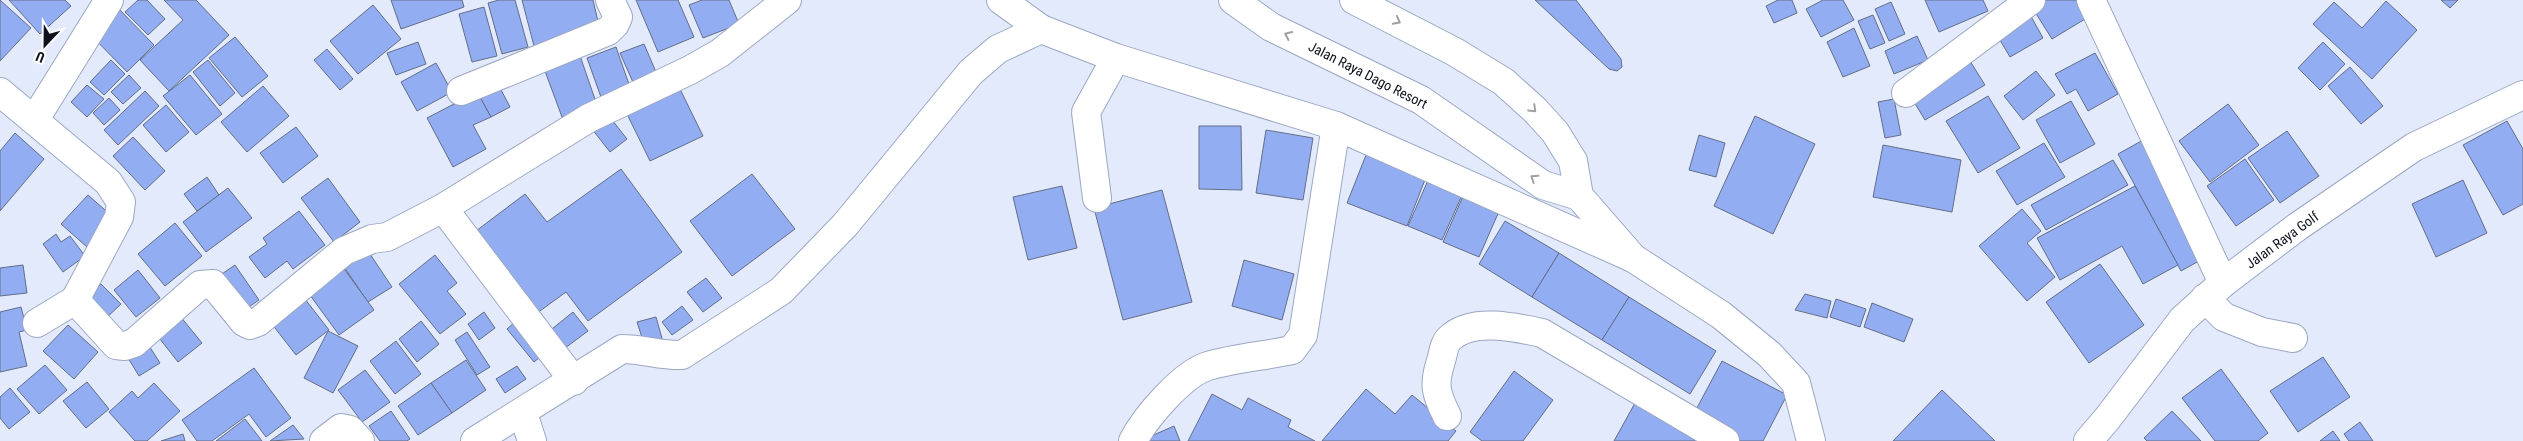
<svg xmlns="http://www.w3.org/2000/svg" width="2523" height="441" font-family="'Roboto Condensed',sans-serif">
<rect width="100%" height="100%" fill="#e3eafc"/>
<g fill="#92adf1" stroke="#636e88">
<polygon points="0,0 31,28 0,61"/>
<polygon points="9,0 65,0 71,6 40,34"/>
<polygon points="138,0 147,0 165,19 148,35 125,12"/>
<polygon points="164,0 196,0 229,35 169,91 140,60 183,20"/>
<polygon points="391,0 462,0 464,7 401,29"/>
<polygon points="499,0 515,0 528,47 502,54 488,3"/>
<polygon points="522,0 593,0 600,30 534,46"/>
<polygon points="636,0 678,0 694,37 658,52"/>
<polygon points="702,0 729,0 739,24 703,38 689,5"/>
<polygon points="1535,0 1576,0 1621,59 1622,67 1617,71 1609,69"/>
<polygon points="1778,0 1792,0 1797,13 1774,23 1766,6"/>
<polygon points="1823,0 1843,0 1854,20 1821,37 1806,9"/>
<polygon points="1925,0 1983,0 1988,11 1939,32"/>
<polygon points="2036,0 2087,0 2095,13 2052,39 2030,4"/>
<polygon points="2441,0 2458,0 2450,8"/>
<polygon points="2386,1 2417,30 2372,79 2313,24 2334,2 2362,28"/>
<polygon points="1891,2 1905,34 1889,41 1875,9"/>
<polygon points="373,5 401,39 358,74 330,41"/>
<polygon points="117,7 154,45 127,72 89,33"/>
<polygon points="484,7 497,56 472,62 459,14"/>
<polygon points="2028,11 2043,38 2010,57 1994,30"/>
<polygon points="1873,15 1885,43 1870,49 1858,21"/>
<polygon points="1854,28 1870,66 1843,77 1827,42"/>
<polygon points="1917,36 1928,60 1894,74 1885,51"/>
<polygon points="235,37 268,76 242,97 209,58"/>
<polygon points="418,42 426,64 396,75 387,53"/>
<polygon points="2323,42 2345,64 2320,90 2298,68"/>
<polygon points="644,44 659,79 636,89 620,53"/>
<polygon points="616,47 631,90 602,100 587,58"/>
<polygon points="327,49 353,79 340,90 314,60"/>
<polygon points="578,50 597,105 562,117 542,63"/>
<polygon points="2095,53 2118,94 2088,111 2076,89 2067,94 2055,74"/>
<polygon points="111,60 125,74 104,95 90,82"/>
<polygon points="208,60 235,93 220,106 193,72"/>
<polygon points="1970,61 1985,85 1925,120 1911,97"/>
<polygon points="436,63 452,92 417,111 401,82"/>
<polygon points="2350,67 2383,106 2361,124 2328,86"/>
<polygon points="2036,71 2055,95 2023,120 2004,96"/>
<polygon points="129,75 141,88 123,104 111,92"/>
<polygon points="190,75 222,114 196,135 163,96"/>
<polygon points="497,82 510,107 491,117 477,92"/>
<polygon points="87,85 104,99 87,117 71,102"/>
<polygon points="678,85 703,136 650,161 625,110"/>
<polygon points="263,86 289,116 247,152 221,122"/>
<polygon points="145,91 159,106 118,145 104,130"/>
<polygon points="477,92 491,117 473,125 486,149 453,167 427,118"/>
<polygon points="1988,96 2020,148 1978,173 1946,121"/>
<polygon points="109,98 120,110 104,125 93,113"/>
<polygon points="1894,99 1901,135 1885,138 1878,102"/>
<polygon points="2071,101 2095,144 2060,163 2036,120"/>
<polygon points="2228,104 2259,145 2210,182 2179,141"/>
<polygon points="166,105 189,132 166,152 143,125"/>
<polygon points="609,116 627,139 610,152 592,129"/>
<polygon points="1755,116 1815,144 1773,234 1714,206"/>
<polygon points="2507,121 2523,149 2523,204 2503,215 2463,145"/>
<polygon points="1199,126 1241,126 1242,190 1199,189"/>
<polygon points="296,127 318,156 283,183 260,153"/>
<polygon points="1266,130 1313,138 1303,200 1256,193"/>
<polygon points="2287,131 2319,176 2280,203 2248,158"/>
<polygon points="15,133 44,159 0,211 0,151"/>
<polygon points="1699,135 1725,143 1716,177 1689,170"/>
<polygon points="133,137 165,171 145,190 113,156"/>
<polygon points="2145,139 2208,256 2181,271 2118,154"/>
<polygon points="2044,143 2065,177 2017,205 1996,171"/>
<polygon points="1883,145 1961,160 1952,212 1873,197"/>
<polygon points="1368,150 1428,172 1407,226 1347,203"/>
<polygon points="2245,159 2274,200 2236,226 2207,186"/>
<polygon points="2113,160 2128,185 2046,230 2031,205"/>
<polygon points="621,169 682,252 588,321 566,292 529,319 468,237 525,194 547,222"/>
<polygon points="752,174 795,229 732,276 690,221"/>
<polygon points="207,177 219,195 197,211 184,194"/>
<polygon points="328,178 360,222 334,242 301,198"/>
<polygon points="1429,178 1463,193 1442,240 1408,226"/>
<polygon points="2463,180 2487,233 2436,257 2412,204"/>
<polygon points="1062,186 1077,248 1028,260 1013,197"/>
<polygon points="2135,186 2178,265 2143,284 2122,246 2060,280 2037,238"/>
<polygon points="228,188 252,218 206,252 183,222"/>
<polygon points="1162,190 1192,302 1123,320 1094,208"/>
<polygon points="1464,194 1500,209 1479,257 1443,242"/>
<polygon points="88,195 113,217 87,247 61,224"/>
<polygon points="2022,209 2041,231 2027,243 2055,277 2027,301 1979,246"/>
<polygon points="299,211 325,245 293,269 287,261 265,278 249,257 267,244 263,238"/>
<polygon points="1505,221 1559,253 1532,297 1479,264"/>
<polygon points="175,223 202,256 165,286 138,254"/>
<polygon points="56,234 61,242 70,236 85,256 63,272 43,244"/>
<polygon points="364,245 392,287 368,302 340,261"/>
<polygon points="1559,253 1629,297 1602,340 1532,297"/>
<polygon points="435,255 457,283 447,291 466,314 440,334 399,284"/>
<polygon points="1244,260 1294,274 1282,320 1232,306"/>
<polygon points="2100,264 2144,325 2089,363 2046,302"/>
<polygon points="23,265 27,293 0,296 0,268"/>
<polygon points="235,265 259,300 240,313 216,278"/>
<polygon points="342,266 374,310 339,335 307,291"/>
<polygon points="138,270 160,298 136,317 114,290"/>
<polygon points="706,278 722,298 703,312 687,292"/>
<polygon points="101,284 121,304 101,323 81,304"/>
<polygon points="301,294 329,330 296,355 268,319"/>
<polygon points="1805,294 1831,301 1827,318 1795,310"/>
<polygon points="1629,297 1716,351 1690,394 1602,340"/>
<polygon points="1836,299 1866,309 1860,327 1830,317"/>
<polygon points="1872,303 1913,319 1904,342 1864,327"/>
<polygon points="682,306 693,320 672,335 662,322"/>
<polygon points="21,307 27,330 19,332 27,366 0,372 0,312"/>
<polygon points="484,312 495,328 479,340 468,324"/>
<polygon points="573,312 588,331 561,351 547,333"/>
<polygon points="180,316 202,343 178,362 156,334"/>
<polygon points="522,316 550,349 534,362 507,329"/>
<polygon points="656,317 663,342 645,347 637,322"/>
<polygon points="421,321 439,344 417,362 399,339"/>
<polygon points="68,325 98,352 74,379 43,351"/>
<polygon points="328,331 358,346 333,393 304,378"/>
<polygon points="467,332 490,367 477,375 455,340"/>
<polygon points="146,341 160,363 139,376 125,353"/>
<polygon points="396,341 421,374 395,394 370,361"/>
<polygon points="2323,357 2350,397 2298,432 2270,391"/>
<polygon points="466,360 486,390 452,413 431,383"/>
<polygon points="1722,361 1787,395 1763,441 1734,441 1691,419"/>
<polygon points="45,365 67,390 39,414 17,389"/>
<polygon points="517,366 526,379 505,393 496,379"/>
<polygon points="254,368 291,418 266,437 249,414 212,441 197,441 182,420"/>
<polygon points="2221,369 2268,433 2258,441 2215,441 2182,398"/>
<polygon points="365,370 390,402 362,422 338,390"/>
<polygon points="1514,371 1553,400 1523,441 1482,441 1470,432"/>
<polygon points="87,382 109,409 86,428 63,401"/>
<polygon points="154,383 180,411 147,441 135,441 109,412 132,391 138,398"/>
<polygon points="431,383 452,413 418,435 398,406"/>
<polygon points="10,388 30,412 9,429 0,418 0,397"/>
<polygon points="1366,389 1395,414 1412,395 1456,431 1448,441 1322,441"/>
<polygon points="1942,390 1995,441 1893,441"/>
<polygon points="1212,394 1242,410 1248,398 1291,420 1288,427 1315,441 1188,441"/>
<polygon points="1635,403 1697,437 1694,441 1614,441"/>
<polygon points="391,411 410,439 407,441 380,441 369,426"/>
<polygon points="2172,411 2201,441 2147,441 2144,438"/>
<polygon points="245,419 262,441 216,441"/>
<polygon points="2360,422 2373,441 2349,441 2344,434"/>
<polygon points="293,425 304,439 270,441"/>
<polygon points="1174,426 1180,441 1140,441"/>
<polygon points="2333,431 2340,441 2320,441"/>
<polygon points="183,434 185,441 161,441"/>
</g>
<g fill="none" stroke-linecap="round" stroke-linejoin="round">
<g stroke="#9ba7c3" stroke-width="30">
<g id="minor">
<polyline points="1001,0 1041,29"/>
<polyline points="1233,0 1271,27 1421,100 1543,185 1579,196"/>
<polyline points="1354,0 1455,52 1504,82 1535,110 1555,132 1573,161 1579,196 1633,258 1721,315 1769,354 1796,383 1811,441"/>
<polyline points="2091,0 2223,283"/>
<polyline points="461,91 608,31 615,24 618,17 610,0"/>
<polyline points="0,92 108,182 121,202 119,217 75,300"/>
<polyline points="1906,93 2031,0"/>
<polyline points="35,119 109,0"/>
<polyline points="1097,198 1086,112 1116,58"/>
<polyline points="443,208 574,381"/>
<polyline points="2205,298 2224,317 2262,332 2293,338"/>
<polyline points="37,323 75,300 116,345 125,346 134,343 200,285 213,284 244,322 250,325 258,322 344,251 372,239 387,237 443,208 589,118 690,70 720,53 787,0"/>
<polyline points="523,413 532,441"/>
<path d="M 1447,416 C 1436,394 1433,385 1441,361 C 1443,354 1444,344 1449,339 C 1471,317 1515,327 1542,333 L 1725,441"/>
<polyline points="324,441 341,428 350,430 360,441"/>
<path d="M 475,441 L 622,349 C 643,349 662,356 682,355 L 781,291 L 845,225 L 971,72 L 998,49 L 1041,29 L 1116,58 L 1336,126 L 1633,258"/>
<path d="M 1133,441 C 1145,418 1182,374 1208,366 C 1235,358 1264,356 1292,350 L 1303,335 L 1336,126"/>
<polyline points="2088,441 2107,419 2182,320 2223,283 2297,227 2414,147 2523,95"/>
</g>
</g>
<use href="#minor" stroke="#fff" stroke-width="28"/>
</g>
<defs><path id="oneway-chevron" d="M-2-3.5L2.5 0L-2 3.5" fill="none" stroke-width="1.6" stroke-linecap="round" stroke-linejoin="round" transform="scale(1.25)"/></defs>
<g stroke="#9fa0a4">
<use href="#oneway-chevron" transform="translate(1397 21) rotate(28)"/>
<use href="#oneway-chevron" transform="translate(1288 35) rotate(-155)"/>
<use href="#oneway-chevron" transform="translate(1533 109) rotate(44)"/>
<use href="#oneway-chevron" transform="translate(1534 178) rotate(-146)"/>
</g>
<g text-anchor="middle" stroke-width="4" stroke-linejoin="round" paint-order="stroke">
<g font-size="14" fill="#0e121c" stroke="#fff">
<text transform="translate(1368 75) rotate(27)" y="5">Jalan Raya Dago Resort</text>
<text transform="translate(2282 240) rotate(-36)" y="5">Jalan Raya Golf</text>
</g>
</g>
<g transform="translate(45 45) rotate(202)" stroke="#ffffff" stroke-width="4" paint-order="stroke">
<path d="M0-4L9 19L0 12L-9 19Z" fill="#0e121c"/>
<text y="-8" font-size="14" font-weight="bold" text-anchor="middle" fill="#0e121c">U</text>
</g>
</svg>
